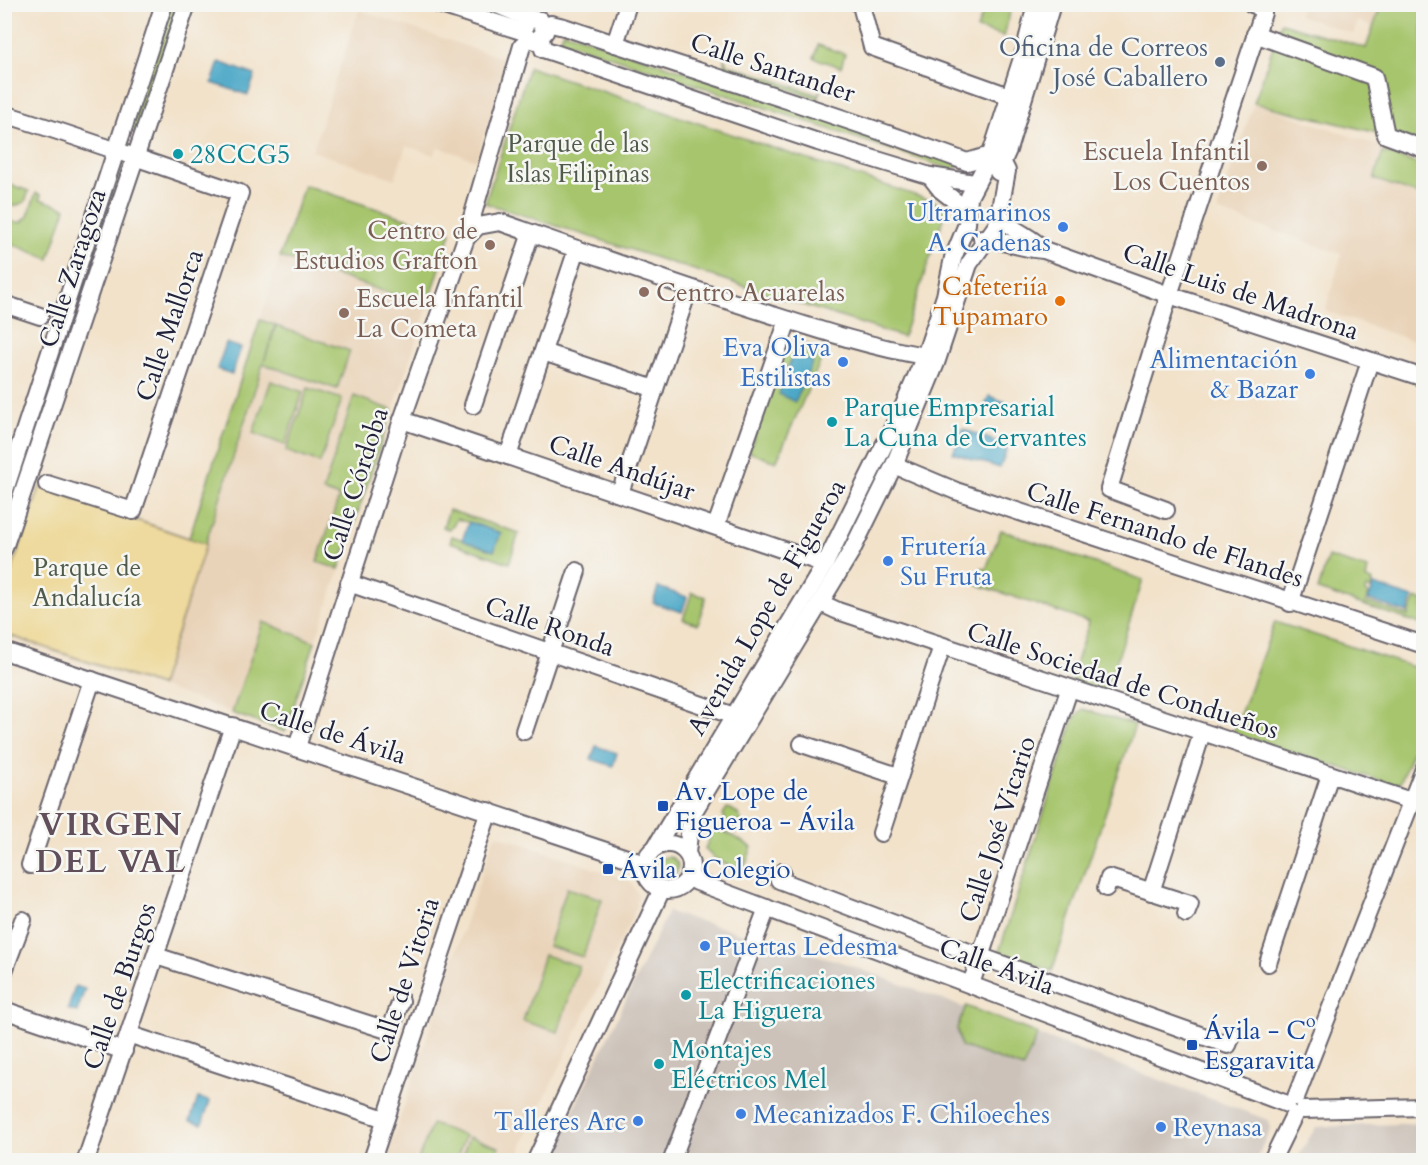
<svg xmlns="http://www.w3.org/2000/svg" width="1428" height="1165" font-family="Cardo,serif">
<rect width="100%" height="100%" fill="#f6f6f2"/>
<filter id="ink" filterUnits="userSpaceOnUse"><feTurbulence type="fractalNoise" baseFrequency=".0167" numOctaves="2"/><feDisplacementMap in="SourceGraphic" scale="12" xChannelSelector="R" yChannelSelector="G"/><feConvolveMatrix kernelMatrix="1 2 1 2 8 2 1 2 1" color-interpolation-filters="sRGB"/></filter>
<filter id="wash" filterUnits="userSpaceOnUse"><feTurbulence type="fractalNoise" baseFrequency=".008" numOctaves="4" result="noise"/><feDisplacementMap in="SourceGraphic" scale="24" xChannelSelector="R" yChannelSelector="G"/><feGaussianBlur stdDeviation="1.35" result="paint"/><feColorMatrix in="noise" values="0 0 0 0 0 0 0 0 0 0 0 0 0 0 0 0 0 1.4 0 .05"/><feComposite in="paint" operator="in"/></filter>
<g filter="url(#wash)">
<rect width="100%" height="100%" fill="#f2e2ca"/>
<g fill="#e9d3b8">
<polygon points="1303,5 1381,5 1373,27 1358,21 1353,34 1299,15"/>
<polygon points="359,10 510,61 476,160 438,147 434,155 406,146 395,179 312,151"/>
<polygon points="1254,103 1423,161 1423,344 1325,311 1342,254 1217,211"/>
<polygon points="280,257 428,306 285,732 160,686 275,325 260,320"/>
<polygon points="498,835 630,881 638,894 637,907 522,1145 519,1160 386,1160 494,838"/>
</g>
<g fill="#ccc2b9">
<polygon points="668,912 841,962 1268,1120 1270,1130 1256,1160 549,1160"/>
<polygon points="1423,1123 1423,1160 1296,1160 1316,1127"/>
</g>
<g fill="#a6c56c" stroke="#647454" stroke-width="1.5">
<polygon points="986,4 1012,5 1004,36 977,29"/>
<polygon points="171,5 180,5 137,133 129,131"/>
<polygon points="1381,5 1423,5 1423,149 1386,135 1254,103 1281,23 1366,48"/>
<polygon points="564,31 960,164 953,170 560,40"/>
<polygon points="818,45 845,54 841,67 814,58"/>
<polygon points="724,58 727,64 818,95 821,88 819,99 725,69"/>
<polygon points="529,67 942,204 946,211 903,337 485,203"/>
<polygon points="1383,152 1423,166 1423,196 1374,179"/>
<polygon points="120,164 125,165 31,454 23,452"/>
<polygon points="5,183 29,191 25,202 15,206 5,206"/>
<polygon points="304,185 451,233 428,306 280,257"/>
<polygon points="36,193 41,195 40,199 66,208 49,259 5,241 5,211 12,222 22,222 28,216"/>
<polygon points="260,320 275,325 264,362 276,326 350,351 337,389 263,364 160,686 5,634 5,590 40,487 189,538"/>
<polygon points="806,344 825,351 776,462 749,452 785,345 802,351"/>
<polygon points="271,381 303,392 285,445 253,433"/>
<polygon points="308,388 342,399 320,463 286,451"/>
<polygon points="354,396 392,410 339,569 317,562 339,497 323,491"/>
<polygon points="449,510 519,533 509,563 450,542 452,536 494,551 500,533 457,519 450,530 443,527"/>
<polygon points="1001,530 1143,580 1107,691 1070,680 1089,622 975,584 981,568 986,569"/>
<polygon points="1328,557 1368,569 1366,579 1373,581 1371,589 1366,588 1365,592 1369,594 1366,602 1408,616 1416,598 1423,601 1423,625 1318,590"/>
<polygon points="692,593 706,597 698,624 683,619"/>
<polygon points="263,622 315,642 285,732 232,713"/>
<polygon points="1275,622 1423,670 1423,725 1400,783 1391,784 1233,733"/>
<polygon points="1083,709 1135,725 1052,971 999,952 1074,718"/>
<path d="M 727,808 C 738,810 744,820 741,831 L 735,832 L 727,825 L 723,814 Z"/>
<polygon points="720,829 752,847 744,869 740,870 715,859 705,849 712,831"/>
<circle cx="668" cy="867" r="10"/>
<polygon points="567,888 602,899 583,957 548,946"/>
<polygon points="544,955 579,966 558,1032 523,1021"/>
<polygon points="966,1006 1038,1034 1023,1068 961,1046 957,1028"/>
<polygon points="432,1124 465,1136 456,1160 418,1160"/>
<polygon points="469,1137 499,1147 495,1160 461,1160"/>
</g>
<polygon fill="#eeda9e" stroke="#887e6c" stroke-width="1.5" points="40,487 206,544 160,686 5,634 5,590"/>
<g fill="#47a6c6" stroke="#346480" stroke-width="1.5">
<polygon points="219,62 255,75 248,95 212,83"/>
<polygon points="226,343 241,348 232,374 217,369"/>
<polygon points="793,354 813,361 795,402 779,394"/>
<polygon points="989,396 1011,404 1007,414 985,406"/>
<polygon points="963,429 1008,446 1000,468 953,453"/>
<polygon points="469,522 501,533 494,551 462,540"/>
<polygon points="1374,585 1413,598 1408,613 1368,600"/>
<polygon points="658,587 687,597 682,612 653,603"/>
<polygon points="596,746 617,753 613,766 591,759"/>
<polygon points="75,986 85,989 77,1012 68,1009"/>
<polygon points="198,1098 210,1101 202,1124 190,1121"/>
</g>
</g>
<g filter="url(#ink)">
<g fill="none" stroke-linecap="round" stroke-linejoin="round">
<g stroke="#6b656d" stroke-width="20">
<g id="minor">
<polyline points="438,4 524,32"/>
<polyline points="495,4 531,19 540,20 545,32 536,41 528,39 524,32 525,24 531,19"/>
<polyline points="859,4 861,5 872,47 1009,96"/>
<path d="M 545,27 L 551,24 L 564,27 C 698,72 834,113 967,162 L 984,157"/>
<polyline points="1255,34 1374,77 1386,135 1424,149"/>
<polyline points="541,39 543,49 818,142 930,176 974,183"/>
<polyline points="615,44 628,4"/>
<path d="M 4,114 C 84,138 161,167 240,193 L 133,511 L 47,484"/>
<polyline points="998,172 1008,150 1052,4"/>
<polyline points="930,176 941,190 959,204"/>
<path d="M 999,213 C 1009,231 1031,235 1044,250"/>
<path d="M 467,237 L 478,226 L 500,222 C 588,253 675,284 763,312 C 816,329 870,347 925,356"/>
<path d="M 982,238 C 1003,240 1022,249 1044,250 L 1169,295 L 1424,378"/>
<polyline points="4,304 40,316"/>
<polyline points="543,352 655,389"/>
<polyline points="473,405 531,233"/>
<polyline points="402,420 825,564"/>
<polyline points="508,456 577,249"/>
<polyline points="894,465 956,491 1424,645"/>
<polyline points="4,493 164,4"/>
<polyline points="620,493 689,288"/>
<polyline points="1166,510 1109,489 1169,295 1263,13 1258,6 1252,4"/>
<polyline points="716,526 788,320"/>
<polyline points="4,548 187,4"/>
<polyline points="349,583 734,716"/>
<polyline points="821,603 838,611 1411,801"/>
<polyline points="1290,603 1370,361"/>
<polyline points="4,651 645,864"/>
<polyline points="524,731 577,571"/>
<polyline points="802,744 898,776"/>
<polyline points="297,747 402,420 466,238 522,46"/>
<polyline points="881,833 942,646"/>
<circle cx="668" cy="867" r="23"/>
<polyline points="655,848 825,564 904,405 925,356 945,296 953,258 967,224 969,197 990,157 1025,49 1036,4"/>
<polyline points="687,853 691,816 852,550 894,465 936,363 969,264 997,225 1007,171 1003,163"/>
<polyline points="30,865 92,680"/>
<polyline points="782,872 779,880 982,957 1228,1045 1232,1035"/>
<polyline points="689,876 697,882 1287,1104"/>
<polyline points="1106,888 1109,878 1190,904 1186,914"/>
<polyline points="1151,892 1202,733"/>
<polyline points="156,956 390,1031 401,1001"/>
<polyline points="1268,963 1330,775"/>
<polyline points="4,971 23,920"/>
<polyline points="971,984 1069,690"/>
<polyline points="4,1010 124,1051"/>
<polyline points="131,1035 385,1119"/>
<polyline points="1296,1097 1424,769"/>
<polyline points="1303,1110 1424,1107"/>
<polyline points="86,1160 233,726"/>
<polyline points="372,1160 489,811"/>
<polyline points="536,1160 662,889"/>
<polyline points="672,1160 767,908"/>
<polyline points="1272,1160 1294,1115"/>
</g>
</g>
<use href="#minor" stroke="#fff" stroke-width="16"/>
</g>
</g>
<circle fill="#5c6f8a" stroke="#f6f6f2" stroke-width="2" cx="1220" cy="62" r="6"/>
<g fill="#0f9aa8" stroke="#f6f6f2" stroke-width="2">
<circle cx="178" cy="154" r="6"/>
<circle cx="832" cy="422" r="6"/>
<circle cx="686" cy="995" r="6"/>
<circle cx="659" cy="1064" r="6"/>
</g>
<g fill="#8d6e63" stroke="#f6f6f2" stroke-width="2">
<circle cx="1262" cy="166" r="6"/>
<circle cx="490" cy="245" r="6"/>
<circle cx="644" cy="292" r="6"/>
<circle cx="344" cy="313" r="6"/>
</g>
<g fill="#3f7fe0" stroke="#f6f6f2" stroke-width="2">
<circle cx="1063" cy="227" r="6"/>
<circle cx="843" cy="362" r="6"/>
<circle cx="1310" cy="374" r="6"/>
<circle cx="888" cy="561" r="6"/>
<circle cx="705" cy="946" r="6"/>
<circle cx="741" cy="1114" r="6"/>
<circle cx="638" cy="1121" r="6"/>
<circle cx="1161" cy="1127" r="6"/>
</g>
<circle fill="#e8710a" stroke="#f6f6f2" stroke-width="2" cx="1060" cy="301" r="6"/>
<g fill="#1a4fb4" stroke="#f6f6f2" stroke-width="2">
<rect x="657" y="800" width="12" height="12" rx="3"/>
<rect x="602" y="863" width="12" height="12" rx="3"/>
<rect x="1186" y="1039" width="12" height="12" rx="3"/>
</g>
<g text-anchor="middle" stroke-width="5" stroke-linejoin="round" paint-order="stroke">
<g font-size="26" fill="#4e5e75" stroke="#f6f6f2" text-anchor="end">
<text x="1208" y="56">Oficina de Correos<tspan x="1208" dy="30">José Caballero</tspan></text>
</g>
<g font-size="26" fill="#22223b" stroke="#f6f6f2">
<text transform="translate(773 67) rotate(18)" y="9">Calle Santander</text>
<text transform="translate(72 268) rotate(-72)" y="9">Calle Zaragoza</text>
<text transform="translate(1241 291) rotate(19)" y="9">Calle Luis de Madrona</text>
<text transform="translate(169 325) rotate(-71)" y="9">Calle Mallorca</text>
<text transform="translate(622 467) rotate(19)" y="9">Calle Andújar</text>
<text transform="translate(355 484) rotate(-72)" y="9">Calle Córdoba</text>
<text transform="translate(1165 534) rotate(18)" y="9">Calle Fernando de Flandes</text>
<text transform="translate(766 607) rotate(-60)" y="9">Avenida Lope de Figueroa</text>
<text transform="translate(550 626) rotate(19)" y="9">Calle Ronda</text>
<text transform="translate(1123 680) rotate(18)" y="9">Calle Sociedad de Condueños</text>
<text transform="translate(333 732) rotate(18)" y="9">Calle de Ávila</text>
<text transform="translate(997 829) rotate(-72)" y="9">Calle José Vicario</text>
<text transform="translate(997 966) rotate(20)" y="9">Calle Ávila</text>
<text transform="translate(404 980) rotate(-72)" y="9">Calle de Vitoria</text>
<text transform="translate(119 986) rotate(-71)" y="9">Calle de Burgos</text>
</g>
<g font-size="26" fill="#505b4c" stroke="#f6f6f2">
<text x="578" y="152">Parque de las<tspan x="578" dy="30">Islas Filipinas</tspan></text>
<text x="87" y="576">Parque de<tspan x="87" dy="30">Andalucía</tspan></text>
</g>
<g font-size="26" fill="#785e54" stroke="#f6f6f2" text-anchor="end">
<text x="1250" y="160">Escuela Infantil<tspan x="1250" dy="30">Los Cuentos</tspan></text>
<text x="478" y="239">Centro de<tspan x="478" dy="30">Estudios Grafton</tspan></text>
<text x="656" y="301" text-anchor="start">Centro Acuarelas</text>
<text x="356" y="307" text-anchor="start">Escuela Infantil<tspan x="356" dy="30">La Cometa</tspan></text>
</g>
<g font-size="26" fill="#0d838f" stroke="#f6f6f2" text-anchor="start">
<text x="190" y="163">28CCG5</text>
<text x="844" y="416">Parque Empresarial<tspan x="844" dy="30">La Cuna de Cervantes</tspan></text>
<text x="698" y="989">Electrificaciones<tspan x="698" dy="30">La Higuera</tspan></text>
<text x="671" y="1058">Montajes<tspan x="671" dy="30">Eléctricos Mel</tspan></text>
</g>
<g font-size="26" fill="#366cbe" stroke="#f6f6f2" text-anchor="end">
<text x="1051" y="221">Ultramarinos<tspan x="1051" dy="30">A. Cadenas</tspan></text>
<text x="831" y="356">Eva Oliva<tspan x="831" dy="30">Estilistas</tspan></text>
<text x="1298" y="368">Alimentación<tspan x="1298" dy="30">&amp; Bazar</tspan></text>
<text x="900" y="555" text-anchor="start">Frutería<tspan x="900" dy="30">Su Fruta</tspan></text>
<text x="717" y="955" text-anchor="start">Puertas Ledesma</text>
<text x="753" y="1123" text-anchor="start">Mecanizados F. Chiloeches</text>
<text x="626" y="1130">Talleres Arc</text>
<text x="1173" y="1136" text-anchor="start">Reynasa</text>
</g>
<g font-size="26" fill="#c56008" stroke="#f6f6f2" text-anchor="end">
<text x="1048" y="295">Cafeteriía<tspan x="1048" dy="30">Tupamaro</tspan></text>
</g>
<g font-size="26" fill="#164399" stroke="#f6f6f2" text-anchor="start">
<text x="675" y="800">Av. Lope de<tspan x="675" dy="30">Figueroa - Ávila</tspan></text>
<text x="620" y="878">Ávila - Colegio</text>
<text x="1204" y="1039">Ávila - Cº<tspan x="1204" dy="30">Esgaravita</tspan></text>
</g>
<g font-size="32" font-weight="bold" letter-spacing="1.5" fill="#604e5a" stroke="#f6f6f2">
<text x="111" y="835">VIRGEN<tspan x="111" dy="37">DEL VAL</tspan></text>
</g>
</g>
<rect width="1428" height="1165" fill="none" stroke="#f6f6f2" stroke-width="24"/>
</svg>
